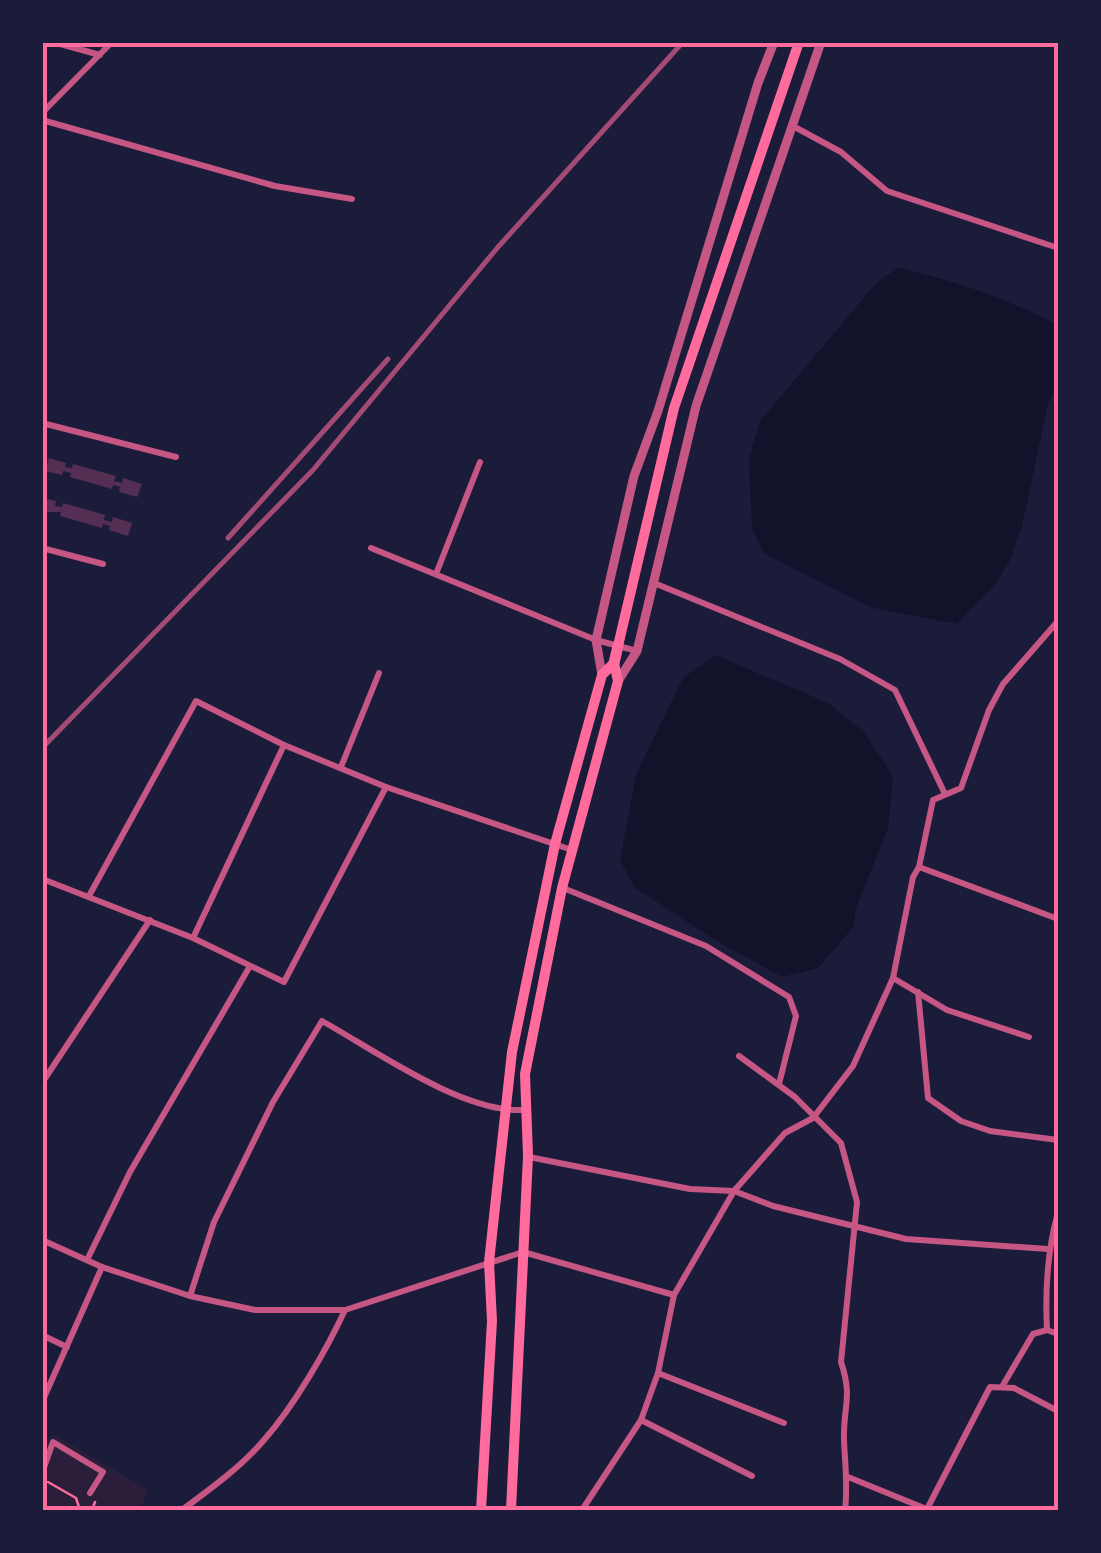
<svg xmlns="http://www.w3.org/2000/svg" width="1101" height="1553" font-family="Karla,sans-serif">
<rect width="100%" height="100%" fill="#1b1b3a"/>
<polygon fill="#2a1e3b" points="53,1434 149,1490 139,1510 43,1510 43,1452"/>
<g fill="#12122b">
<path d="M 899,268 C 956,281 1007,298 1058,326 L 1058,378 L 1048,404 L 1022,526 L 1010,560 L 997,582 L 957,624 L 869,607 L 764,553 L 752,529 L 749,459 L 760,421 L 878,281 Z"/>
<polygon points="715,655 828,703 863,731 893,776 888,828 856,908 854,926 818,968 782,977 722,944 635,888 620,860 636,775 683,678"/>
</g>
<g fill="#542f53">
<polygon points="49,458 66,463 65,467 72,468 73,464 116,476 114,481 122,483 123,478 142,484 137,497 119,492 120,487 113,485 112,489 70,477 71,473 63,471 62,475 45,471"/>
<polygon points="42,498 56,501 55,506 62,507 63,503 105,515 104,520 112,522 113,517 132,523 128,536 109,530 110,526 103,524 102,528 60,516 61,512 42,512"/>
</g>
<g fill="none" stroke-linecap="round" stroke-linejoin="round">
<g stroke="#ff6b9d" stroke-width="2.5">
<polyline points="48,1482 76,1498 80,1510"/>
<polyline points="92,1510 95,1502"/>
</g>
<g stroke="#c65784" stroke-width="6">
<polyline points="53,42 100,55"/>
<polyline points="42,113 112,42"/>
<polyline points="42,120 275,186 352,199"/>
<polyline points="791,125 841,152 887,191 1058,248"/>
<polyline points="42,423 176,457"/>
<polyline points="42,548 103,564"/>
<polyline points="371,548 596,640 637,651"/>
<polyline points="436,574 480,462"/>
<polyline points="654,583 840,659 895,690 945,794"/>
<polyline points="341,767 379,673"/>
<polyline points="919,867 1058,919"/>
<polyline points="42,884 45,880 193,938 284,982 386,787"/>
<polyline points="563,888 706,946 789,997 796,1016 779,1084"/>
<polyline points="89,896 196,701 284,745 386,787 572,850"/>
<polyline points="193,938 284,745"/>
<polyline points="893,978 913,877 919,867 933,800 961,788 989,710 1003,684 1058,621"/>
<polyline points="918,992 928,1098 961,1121 990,1131 1058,1140"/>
<path d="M 739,1056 L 795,1097 L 841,1143 L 857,1202 L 841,1362 C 853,1398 843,1406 844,1440 C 845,1464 848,1486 845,1510"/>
<polyline points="42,1083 150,920"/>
<polyline points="529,1157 690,1189 734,1191 773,1206 906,1239 1048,1249"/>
<polyline points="42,1240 102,1267 190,1296 255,1310 345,1310 523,1252 674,1295"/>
<polyline points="87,1260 130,1172 250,966"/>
<path d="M 190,1296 L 214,1222 L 273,1102 L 322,1021 C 376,1051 462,1113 524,1110"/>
<path d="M 1047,1330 C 1045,1292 1048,1248 1058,1212"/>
<polyline points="42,1335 67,1347"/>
<polyline points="658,1373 784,1423"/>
<polyline points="1003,1385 1033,1334 1047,1330 1058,1334"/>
<polyline points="42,1402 102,1267"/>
<polyline points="641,1420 752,1476"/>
<polyline points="42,1473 53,1442 103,1472 90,1493"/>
<polyline points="848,1477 929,1510"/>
<polyline points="927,1509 990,1387 1014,1388 1058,1411"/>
<path d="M 182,1510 C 210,1489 240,1468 264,1440 C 294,1406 326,1351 345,1310"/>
<polyline points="582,1510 641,1420 658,1373 674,1295 734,1191 785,1133 813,1118 853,1066 893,978 947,1010 1029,1037"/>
</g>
<g stroke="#c65784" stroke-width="9">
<polyline points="602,675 596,640 634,476 658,411 758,83 774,42"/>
<polyline points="618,681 637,651 696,406 821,42"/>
</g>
<g stroke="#ff6b9d" stroke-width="10">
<polyline points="618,646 674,408 799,42"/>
<polyline points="481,1510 492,1321 489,1262 512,1052 555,844 602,675 614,663"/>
<polyline points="511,1510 528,1156 525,1074 562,888 618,681 614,663"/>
</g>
<polyline stroke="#ff6b9d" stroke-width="11" points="614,663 618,646"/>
<g stroke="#a44b75" stroke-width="5">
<polyline points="228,538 388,359"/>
<polyline points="42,748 313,470 498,247 683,42"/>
</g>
</g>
<rect width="1101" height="1553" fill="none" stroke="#1b1b3a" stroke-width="90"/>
<rect x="45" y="45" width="1011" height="1463" fill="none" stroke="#ff6b9d" stroke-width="4"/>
</svg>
